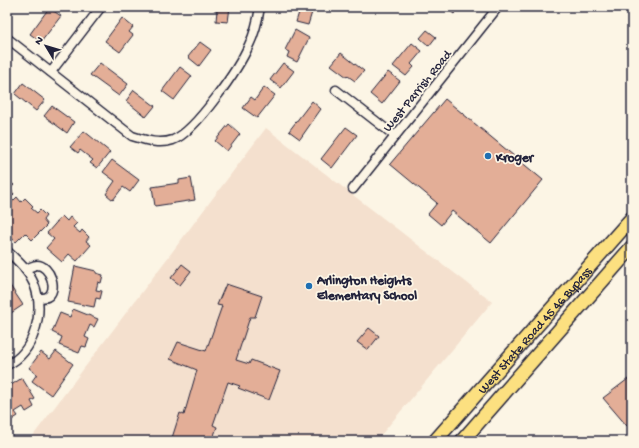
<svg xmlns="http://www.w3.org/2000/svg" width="639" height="448" font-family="'Gochi Hand',sans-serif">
<rect width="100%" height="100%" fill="#fcf5e5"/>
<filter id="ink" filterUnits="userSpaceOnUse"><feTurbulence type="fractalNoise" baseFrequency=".025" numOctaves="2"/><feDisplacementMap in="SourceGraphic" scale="8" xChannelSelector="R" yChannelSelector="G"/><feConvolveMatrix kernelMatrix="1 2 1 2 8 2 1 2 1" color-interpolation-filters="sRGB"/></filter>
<g filter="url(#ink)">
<polygon fill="#f4e0ce" points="266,128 492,302 376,441 29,441"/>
<g fill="#e3ae97" stroke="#22223b">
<polygon points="214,7 230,7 228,22 216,21 217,10 214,10"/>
<polygon points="292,7 313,9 308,25 296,22 300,9"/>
<polygon points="445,7 460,7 454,14"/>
<polygon points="49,8 61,16 41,42 30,34"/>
<polygon points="122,18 133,27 129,32 133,35 120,52 105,41"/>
<polygon points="295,30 309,38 297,62 287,57 289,52 285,50"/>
<polygon points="427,30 436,37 429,46 420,38"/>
<polygon points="200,42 211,50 199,66 188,57"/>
<polygon points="412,43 422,51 411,64 414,67 406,76 393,66"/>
<polygon points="341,53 364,71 355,81 348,76 347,77 331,65"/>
<polygon points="100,63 128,84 119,96 90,75"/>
<polygon points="283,63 294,71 281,88 270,80"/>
<polygon points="180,67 192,76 174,100 162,91"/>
<polygon points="388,72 400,81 382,104 370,94"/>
<polygon points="23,83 45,100 36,111 15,94"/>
<polygon points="264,87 275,95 257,118 243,108 251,97 255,100"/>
<polygon points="134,90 155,106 146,117 126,101"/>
<polygon points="445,99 543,180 491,243 452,211 441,225 428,214 437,203 390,164"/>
<polygon points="312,101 321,109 300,139 289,131"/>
<polygon points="52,106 74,122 67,133 44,116"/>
<polygon points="229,124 240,134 227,151 215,141"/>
<polygon points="346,127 357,135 332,168 321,159"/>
<polygon points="84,131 110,152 97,168 90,163 93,160 80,150 78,153 70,147"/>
<polygon points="112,160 139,180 130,192 123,187 113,200 106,194 115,181 103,172"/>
<polygon points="191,178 195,200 155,206 152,187 179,183 179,180"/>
<polygon points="7,179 14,185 10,189 14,194 7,201"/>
<polygon points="17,197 21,202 25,198 33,206 31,208 37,213 40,210 46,216 43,220 47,225 32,240 25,233 16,242 7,234 7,207"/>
<polygon points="62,216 67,221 70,217 77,223 73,227 80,233 82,230 89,237 86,241 91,245 77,261 69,254 62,262 46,248 54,239 47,233"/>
<polygon points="182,264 191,271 180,285 171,278"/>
<polygon points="75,266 96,271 96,273 103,275 101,283 98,282 96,290 102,291 100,299 96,298 94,307 68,302"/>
<polygon points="9,284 23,305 8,315 7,286"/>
<polygon points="226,284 262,296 255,317 250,317 236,360 249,364 251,360 280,371 269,400 238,388 240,386 228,382 213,425 217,427 212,441 171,441 180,413 184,415 197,370 170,359 178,342 206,351 222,306 217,305"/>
<polygon points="73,309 98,319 94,327 90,325 85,337 89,339 86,347 82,346 79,353 59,345 62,337 52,332 60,313 70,317"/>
<polygon points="369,328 379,336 368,350 357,342"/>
<polygon points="56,351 73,364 51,395 32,381 37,374 29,368 41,352 50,359"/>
<polygon points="632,376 632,422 627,426 603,398"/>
<polygon points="22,378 35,399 31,401 34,407 26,412 23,407 15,412 18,416 7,423 7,386 8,387"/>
</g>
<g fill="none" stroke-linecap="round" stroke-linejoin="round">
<g stroke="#22223b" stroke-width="11">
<g id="minor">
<path d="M 7,38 L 132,136 C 145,140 159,145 173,140 C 196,131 239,68 249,45 C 255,33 258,20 260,7"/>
<polyline points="51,72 101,7"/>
<polyline points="336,90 395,136"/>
<polyline points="353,189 498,7"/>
<path d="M 7,251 C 18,261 28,270 34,284 C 45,311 35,352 7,365"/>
<path d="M 25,269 C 29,268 34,265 37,265 C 50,265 59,291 47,297 C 45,298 40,298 38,298"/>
</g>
</g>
<g stroke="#22223b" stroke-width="16">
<g id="trunk">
<path id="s1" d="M 435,441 L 632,218"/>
<polyline points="462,441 632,247"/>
</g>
</g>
<use href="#minor" stroke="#fcf5e5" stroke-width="8"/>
<use href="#trunk" stroke="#fce080" stroke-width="13"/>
</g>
</g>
<g fill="#1f6fb2" stroke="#fcf5e5" stroke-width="1.5">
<circle cx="488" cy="156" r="4"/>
<circle cx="309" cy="286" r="4"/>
</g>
<g text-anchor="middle" stroke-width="3.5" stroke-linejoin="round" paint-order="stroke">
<g font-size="13" fill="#22223b" stroke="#fcf5e5">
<text transform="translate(416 90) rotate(-51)" y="5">West Parrish Road</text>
<text dy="5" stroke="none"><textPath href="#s1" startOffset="149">West State Road 45 46 Bypass</textPath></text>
</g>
<g font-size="13" font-weight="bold" fill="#22223b" stroke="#fcf5e5" text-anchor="start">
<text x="496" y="161">Kroger</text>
<text x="317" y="284">Arlington Heights<tspan x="317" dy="15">Elementary School</tspan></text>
</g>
</g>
<rect width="639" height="448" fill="none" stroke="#fcf5e5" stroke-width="24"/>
<rect x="12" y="12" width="615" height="424" fill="none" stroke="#22223b" stroke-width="1.5" filter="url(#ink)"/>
<g transform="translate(46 46) rotate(308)" stroke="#fcf5e5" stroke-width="3" paint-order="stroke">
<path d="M0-3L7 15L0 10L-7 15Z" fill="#22223b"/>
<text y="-6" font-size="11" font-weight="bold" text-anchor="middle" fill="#22223b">N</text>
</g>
</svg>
